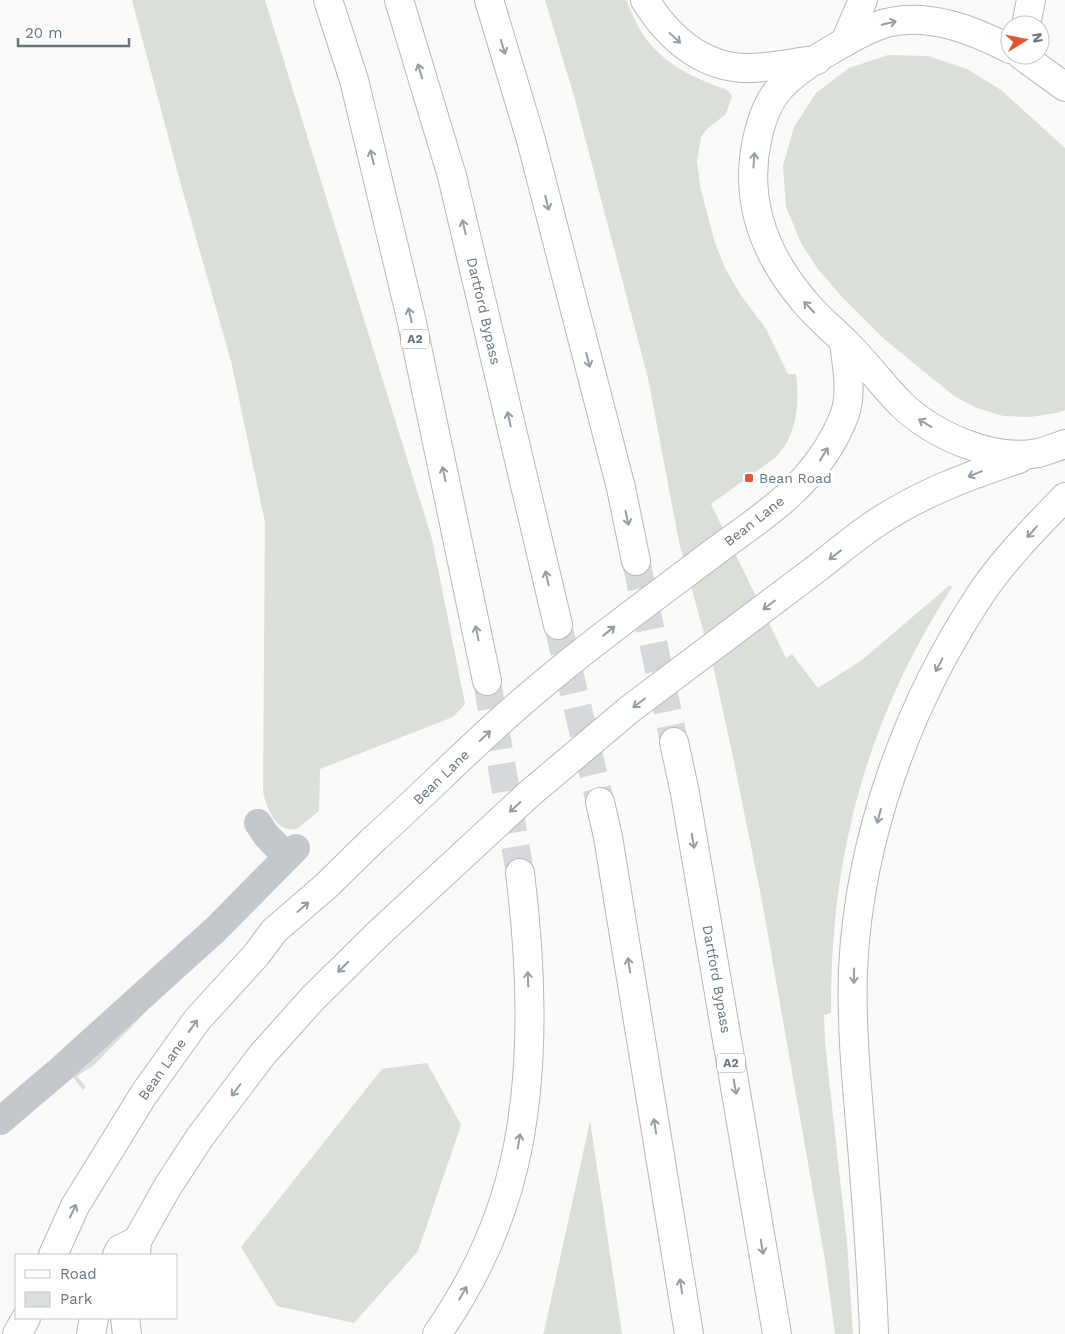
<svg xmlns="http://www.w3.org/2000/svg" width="1065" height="1334" font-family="'Work Sans',sans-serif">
<rect width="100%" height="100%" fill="#fafaf8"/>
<g fill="#dadfd7">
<path d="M 132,0 L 265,0 L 432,539 L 465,704 L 453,717 L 320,769 L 319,811 L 297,829 C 276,833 266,808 263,791 L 265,522 L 231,361 L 181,185 Z"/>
<path d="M 545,0 L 626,0 C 630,9 634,19 639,28 C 658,61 690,77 725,89 L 729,92 L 732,96 L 726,114 L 707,129 L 701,137 L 697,161 L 700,186 L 715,243 L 725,268 L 740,294 L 766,329 L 788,374 L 796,374 C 800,403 797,440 772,460 L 711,504 L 786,658 L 792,654 L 818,688 L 862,660 L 950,585 L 952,587 C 867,719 830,856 831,1013 L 824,1015 L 825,1043 L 847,1243 L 853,1334 L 835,1334 L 825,1260 L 762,901 L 734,762 L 715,674 L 679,542 L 648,378 L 574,96 Z"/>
<polygon points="888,55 928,56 967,69 1001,90 1065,148 1065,410 1056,413 1030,417 1003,416 977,408 954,396 883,338 842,297 818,269 802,245 786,207 783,166 794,127 816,93 849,68"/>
<polygon points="170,987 92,1067 77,1076 86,1087 83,1090 71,1075"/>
<polygon points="427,1063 461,1125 418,1251 354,1323 277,1306 241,1247 382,1069"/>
<polygon points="590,1121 622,1334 543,1334 544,1332"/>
</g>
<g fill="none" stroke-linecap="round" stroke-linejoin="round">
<g stroke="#d5d9db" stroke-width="28" stroke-dasharray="28 14" stroke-linecap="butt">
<polyline points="636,561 674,742"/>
<polyline points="558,625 600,802"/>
<polyline points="487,681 520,873"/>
</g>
<g stroke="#b3babf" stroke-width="30">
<g id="secondary">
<polyline points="1026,25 1031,0"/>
<polyline points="845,42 863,0"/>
<path d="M 1010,49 C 973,30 928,12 886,23 C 869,28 853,37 838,46 C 819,57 797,70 782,86 C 768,100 761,121 757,140 C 744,201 765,255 804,301 C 816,316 831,328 844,341 C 865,361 881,384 901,404 C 933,435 993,462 1038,453 C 1047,451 1056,447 1065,444"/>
<polyline points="1021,55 1065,87"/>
<path d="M 713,553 C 762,517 807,490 836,434 C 840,426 844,418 846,410 C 852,388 846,363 844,341"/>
<path d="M 808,575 C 828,560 848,543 869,528 C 914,496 967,476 1019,459"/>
<polyline points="53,1255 75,1206 144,1094 197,1020 257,954 274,931 326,886 373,840"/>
<polyline points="117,1255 120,1249 137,1241 168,1186 200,1137 262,1055 313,998 378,934"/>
<polyline points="17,1334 26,1318"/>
<polyline points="91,1334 94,1318"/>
</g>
</g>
<g stroke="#b4b9bd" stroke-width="30">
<g id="trunk">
<polyline points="328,0 354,80 411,318 487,681"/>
<polyline points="399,0 452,176 558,625"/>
<polyline points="489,0 531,140 621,488 636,561"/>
<path d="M 645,0 C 667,36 700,66 744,68 C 766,69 795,62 817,60"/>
<polyline points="674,742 685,793 777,1334"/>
<polyline points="600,802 608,837 689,1334"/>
<polyline points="136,1255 137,1241"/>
<polyline points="125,1318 127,1334"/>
<path d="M 437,1334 C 476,1278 505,1214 518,1146 C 535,1059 531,961 520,873"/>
<path d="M 874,1334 C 872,1271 867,1208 862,1146 C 857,1087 851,1029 853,970 C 859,837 908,703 982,592 C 1006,557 1036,527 1065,497"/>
</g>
</g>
<g stroke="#c3c8cc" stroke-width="28">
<polyline points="258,823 266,835 287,857"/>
<polyline points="0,1121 60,1070 215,930 296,848"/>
</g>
<use href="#secondary" stroke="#fff" stroke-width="28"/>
<use href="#trunk" stroke="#fff" stroke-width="28"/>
<g stroke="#b3babf" stroke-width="30" stroke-linecap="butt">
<g id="secondary-bridge">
<path d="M 373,840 C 418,800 461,756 506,716 C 572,657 643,606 713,553"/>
<polyline points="378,934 529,794 630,709 808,575"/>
</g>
</g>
<use href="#secondary-bridge" stroke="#fff" stroke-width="28"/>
</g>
<defs><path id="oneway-shaft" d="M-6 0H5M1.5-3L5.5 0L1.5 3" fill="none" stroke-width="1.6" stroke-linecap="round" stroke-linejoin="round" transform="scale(1.25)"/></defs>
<g stroke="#939fa8">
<use href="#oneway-shaft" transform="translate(889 23) rotate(-13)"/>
<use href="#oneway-shaft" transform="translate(675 38) rotate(43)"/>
<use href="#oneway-shaft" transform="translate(503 47) rotate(73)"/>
<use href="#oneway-shaft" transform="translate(420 71) rotate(-107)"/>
<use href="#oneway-shaft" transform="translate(372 157) rotate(-104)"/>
<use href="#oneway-shaft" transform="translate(754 160) rotate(-86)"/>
<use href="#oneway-shaft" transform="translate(547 203) rotate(76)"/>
<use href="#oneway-shaft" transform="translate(464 227) rotate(-103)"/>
<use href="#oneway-shaft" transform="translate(809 307) rotate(-133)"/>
<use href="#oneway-shaft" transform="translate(410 315) rotate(-103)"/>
<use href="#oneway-shaft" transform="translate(588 360) rotate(76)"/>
<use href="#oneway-shaft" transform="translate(509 419) rotate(-103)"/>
<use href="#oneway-shaft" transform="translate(925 423) rotate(-149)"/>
<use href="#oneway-shaft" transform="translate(824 454) rotate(-58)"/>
<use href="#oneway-shaft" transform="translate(444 474) rotate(-102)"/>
<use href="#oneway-shaft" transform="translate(975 474) rotate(158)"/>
<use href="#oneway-shaft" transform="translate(627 518) rotate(78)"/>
<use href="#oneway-shaft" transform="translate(1032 532) rotate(132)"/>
<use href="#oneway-shaft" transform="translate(835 555) rotate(142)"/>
<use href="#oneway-shaft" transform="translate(547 578) rotate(-103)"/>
<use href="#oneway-shaft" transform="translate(769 605) rotate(143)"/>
<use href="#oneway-shaft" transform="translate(609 631) rotate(-38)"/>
<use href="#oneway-shaft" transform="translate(477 633) rotate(-102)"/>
<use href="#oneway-shaft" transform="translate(939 665) rotate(118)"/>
<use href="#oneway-shaft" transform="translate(639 703) rotate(143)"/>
<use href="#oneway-shaft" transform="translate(485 736) rotate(-43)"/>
<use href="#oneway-shaft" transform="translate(515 807) rotate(138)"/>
<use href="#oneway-shaft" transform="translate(879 816) rotate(105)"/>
<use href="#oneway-shaft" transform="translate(693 841) rotate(80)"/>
<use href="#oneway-shaft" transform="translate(303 907) rotate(-41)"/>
<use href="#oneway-shaft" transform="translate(629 965) rotate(-99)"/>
<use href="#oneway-shaft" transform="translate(343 967) rotate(135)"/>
<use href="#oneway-shaft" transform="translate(854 976) rotate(91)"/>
<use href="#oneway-shaft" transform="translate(528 979) rotate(-92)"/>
<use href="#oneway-shaft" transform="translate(193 1026) rotate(-54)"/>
<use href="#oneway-shaft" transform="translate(735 1087) rotate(80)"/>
<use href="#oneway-shaft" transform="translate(236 1090) rotate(127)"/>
<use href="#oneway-shaft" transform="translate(655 1126) rotate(-99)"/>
<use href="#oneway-shaft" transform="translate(519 1141) rotate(-80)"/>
<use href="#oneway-shaft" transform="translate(73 1211) rotate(-65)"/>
<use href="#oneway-shaft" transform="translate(762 1247) rotate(80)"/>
<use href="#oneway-shaft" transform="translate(681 1286) rotate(-99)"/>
<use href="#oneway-shaft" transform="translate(463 1293) rotate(-60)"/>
</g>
<rect fill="#e4572e" stroke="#fff" stroke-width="2" x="744" y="473" width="10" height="10" rx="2.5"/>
<g text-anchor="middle" stroke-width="5" stroke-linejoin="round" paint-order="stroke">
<g fill="#fff" stroke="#939fa8" stroke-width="1">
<rect x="401" y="329.5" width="28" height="19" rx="4"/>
<rect x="717" y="1053.5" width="28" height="19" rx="4"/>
</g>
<g font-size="12" font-weight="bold" fill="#657683">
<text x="415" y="343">A2</text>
<text x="731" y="1067">A2</text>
</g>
<g font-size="14" fill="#657683" stroke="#fff">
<text transform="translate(484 311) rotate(77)" y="5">Dartford Bypass</text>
<text transform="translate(754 521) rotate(-38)" y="5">Bean Lane</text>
<text transform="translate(441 777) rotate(-44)" y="5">Bean Lane</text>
<text transform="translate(717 979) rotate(80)" y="5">Dartford Bypass</text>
<text transform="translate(162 1069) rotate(-55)" y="5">Bean Lane</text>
</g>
<g font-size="14" fill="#657683" stroke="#fff" text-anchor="start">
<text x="759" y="483">Bean Road</text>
</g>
</g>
<rect x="15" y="1254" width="162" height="65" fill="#ffffff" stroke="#c1c8cd"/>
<rect x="25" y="1270" width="25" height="8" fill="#ffffff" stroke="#c1c8cd"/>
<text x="60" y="1279" font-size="15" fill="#657683">Road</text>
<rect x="25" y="1292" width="25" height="15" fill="#dadfd7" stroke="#c1c8cd"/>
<text x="60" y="1304" font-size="15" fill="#657683">Park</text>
<g transform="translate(1025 40) rotate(80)"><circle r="24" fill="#ffffff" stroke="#c1c8cd"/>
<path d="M0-4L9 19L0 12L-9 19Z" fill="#e4572e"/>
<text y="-8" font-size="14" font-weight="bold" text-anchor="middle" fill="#657683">N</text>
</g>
<path d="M18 38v8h111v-8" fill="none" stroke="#657683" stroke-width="2.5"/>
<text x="25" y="38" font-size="15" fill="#657683" stroke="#ffffff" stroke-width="4" paint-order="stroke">20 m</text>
</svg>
